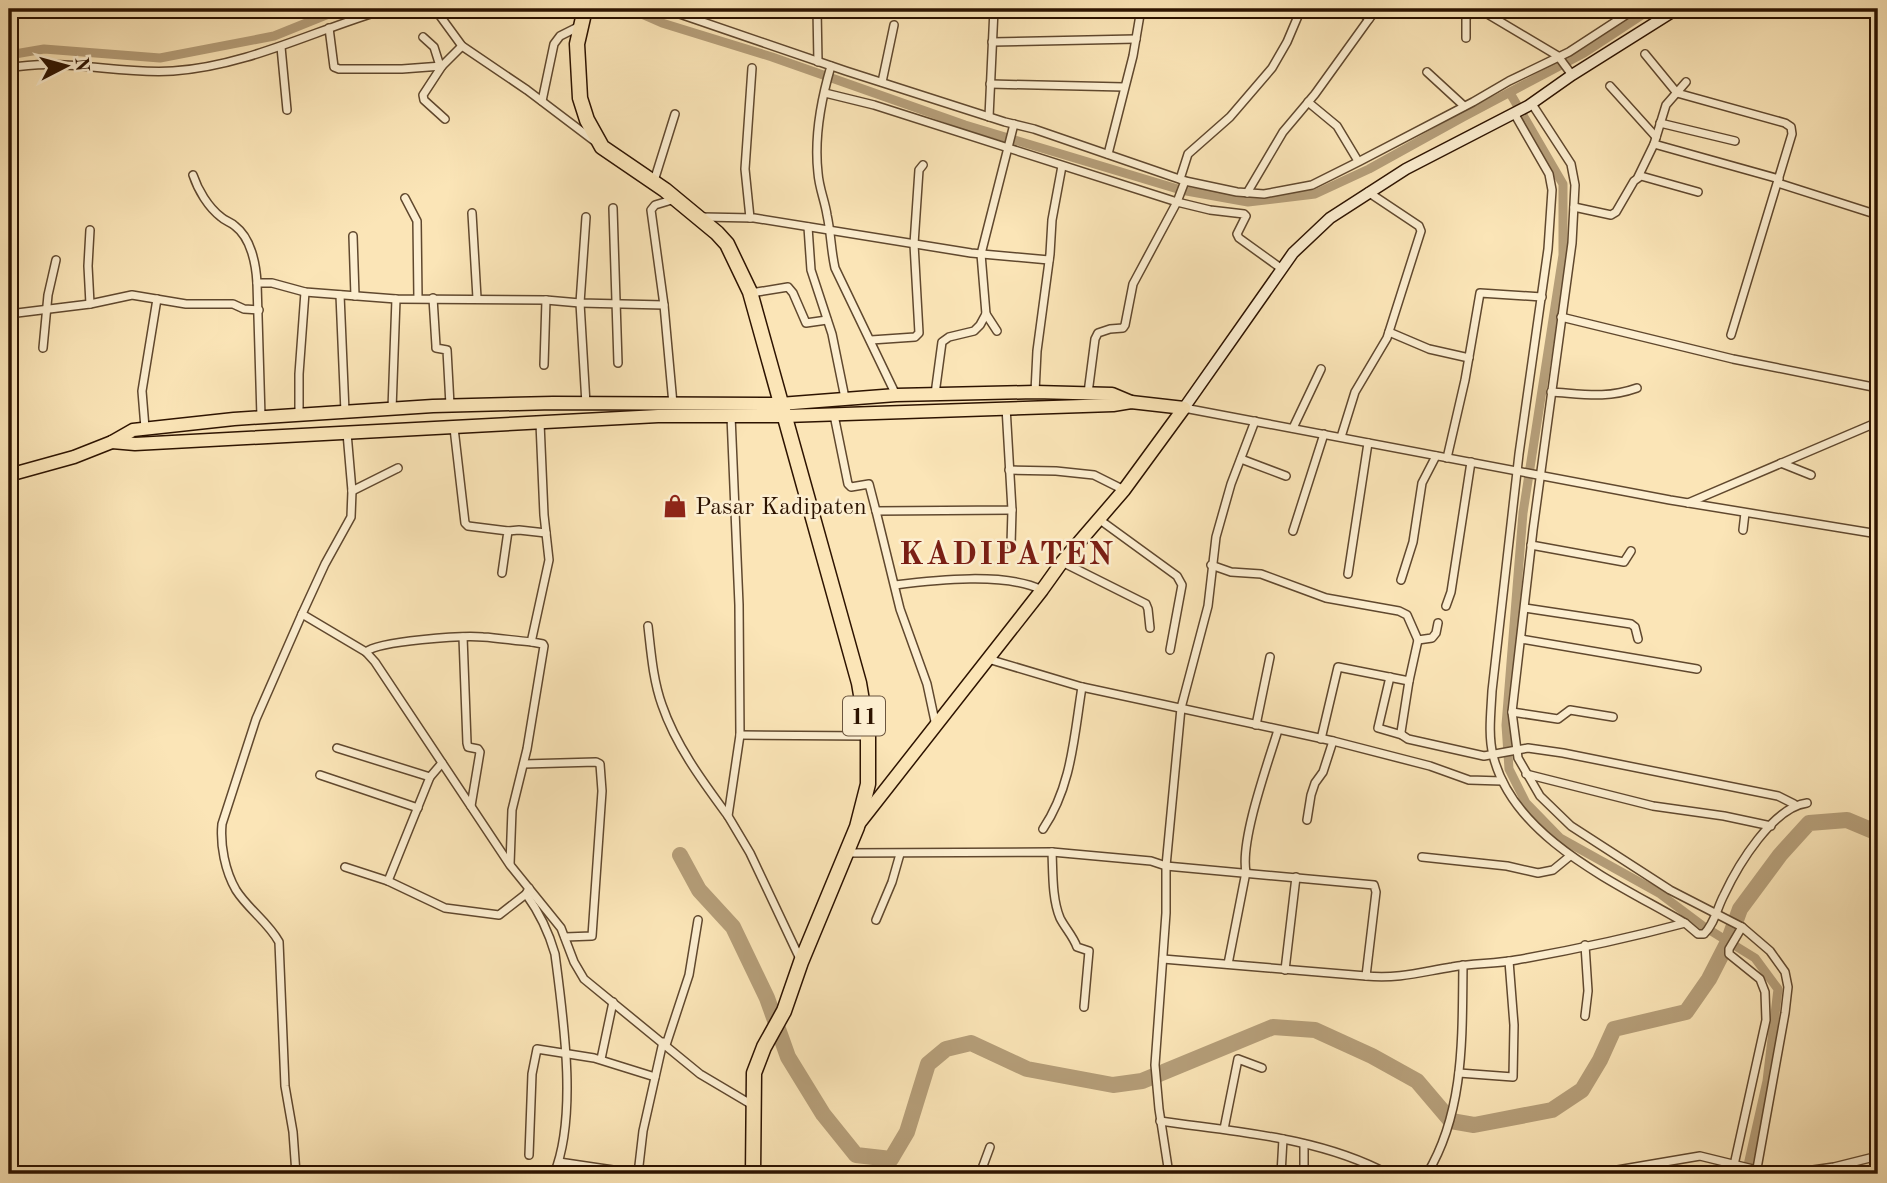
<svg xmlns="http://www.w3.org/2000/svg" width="1887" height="1183" font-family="'Old Standard TT',serif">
<rect width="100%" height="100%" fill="#fbe5b7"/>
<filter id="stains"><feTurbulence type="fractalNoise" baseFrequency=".00286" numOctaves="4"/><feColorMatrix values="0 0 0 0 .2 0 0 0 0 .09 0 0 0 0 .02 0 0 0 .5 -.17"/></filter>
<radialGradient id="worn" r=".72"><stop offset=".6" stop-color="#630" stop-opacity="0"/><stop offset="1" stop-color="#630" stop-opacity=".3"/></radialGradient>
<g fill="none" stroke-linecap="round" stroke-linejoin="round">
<g stroke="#b59e79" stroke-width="9">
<polyline points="630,9 662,23 772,57 965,125 1181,190 1248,202 1315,194 1369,169 1463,117 1584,53 1651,9"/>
<polyline points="9,55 44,49 160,58 274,36 341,9"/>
<polyline points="1510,93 1563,184 1563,255 1523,513 1506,725 1509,769 1526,803 1560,838 1659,893 1703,926 1755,958 1778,989 1767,1081 1746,1174"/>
</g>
<polyline stroke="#b59e79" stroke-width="16" points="680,855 699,890 733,927 767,998 788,1057 823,1114 856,1155 891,1159 907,1132 928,1064 946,1049 971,1043 1027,1069 1113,1085 1142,1081 1273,1027 1315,1030 1372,1056 1417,1081 1451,1121 1474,1125 1552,1110 1582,1090 1600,1060 1614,1029 1686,1012 1709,979 1728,942 1740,909 1780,855 1809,823 1847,820 1878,833"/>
<g stroke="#60482e" stroke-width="10">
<g id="street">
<polyline points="435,9 462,46 527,90 593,140"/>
<polyline points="665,9 846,71 1005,122 1034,129 1185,181 1237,192 1264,194 1312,185 1360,161 1473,102 1509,81 1569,52 1635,9"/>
<polyline points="817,9 818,62"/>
<polyline points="1479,9 1558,56 1572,75"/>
<polyline points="1369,19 1377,9"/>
<polyline points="1498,19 1503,9"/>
<polyline points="329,28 334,67 339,69 402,69 442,66 462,46"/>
<polyline points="423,37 434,47 440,66"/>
<polyline points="1466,38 1466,19 1469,9"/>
<polyline points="992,42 1136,39"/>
<polyline points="281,47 287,110"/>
<polyline points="1645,54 1677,93 1785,123 1791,127 1792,134 1731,335"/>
<polyline points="442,66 423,95 424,100 445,119"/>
<path d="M 831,66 C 821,100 814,138 818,173 C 819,188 825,201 827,215 C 831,233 831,251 835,268 L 896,395"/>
<path d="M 9,68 C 63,57 119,75 173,71 C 248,66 317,29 387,9"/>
<polyline points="1427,72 1464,106"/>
<polyline points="882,82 894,25"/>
<polyline points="990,84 1124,87"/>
<polyline points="1610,86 1656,137"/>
<polyline points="825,93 874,105 1177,202 1210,210 1244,214 1246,216 1237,234 1239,238 1282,269"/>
<polyline points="542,101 554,44 560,36 580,26"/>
<polyline points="1308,102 1337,126 1358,161"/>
<polyline points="1532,104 1571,164 1575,185 1572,243 1533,530 1512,712 1518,758 1540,796 1571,826 1670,890 1742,927 1770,951 1785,972 1788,987 1785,1013 1756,1174"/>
<path d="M 1514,113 L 1549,174 L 1552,190 L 1548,249 L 1519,454 L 1492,691 C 1491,712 1488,735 1493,755 C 1513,839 1617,883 1685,923"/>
<polyline points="989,117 994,9"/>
<polyline points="1660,123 1735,141"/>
<polyline points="1654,144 1779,179"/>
<polyline points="1108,154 1133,56 1141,9"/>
<path d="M 193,175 C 198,190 208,207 221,217 C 225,221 231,222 235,226 C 251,238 256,264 257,283"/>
<polyline points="1638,177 1654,144 1666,105 1686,82"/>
<polyline points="1180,179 1188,154 1230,117 1272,68 1287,42 1301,9"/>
<polyline points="654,181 675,114"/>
<polyline points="1778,183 1878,215"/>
<polyline points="1247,193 1283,132 1315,94 1369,19 1358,9"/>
<polyline points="405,198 417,221 418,298"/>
<polyline points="1574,207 1611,215 1616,212 1634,181 1641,176 1698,192"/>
<polyline points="613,208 618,363"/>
<polyline points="472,213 477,298"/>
<polyline points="702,217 754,218 971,253 1049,260"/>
<polyline points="750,218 745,169 752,68"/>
<polyline points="808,227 811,270 832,334 845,398"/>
<polyline points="90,230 88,266 90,304"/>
<polyline points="353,236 355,296"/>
<polyline points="751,293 788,287 793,293 806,323 827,320"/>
<polyline points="340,295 345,412"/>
<polyline points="433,298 436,346 436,348 447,350 450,405"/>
<polyline points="9,314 90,304 132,295 186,304 233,304 244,309 259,310"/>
<polyline points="986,314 997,331"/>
<polyline points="1561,317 1733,359 1878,388"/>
<polyline points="1389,332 1429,349 1469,358"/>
<polyline points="871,340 915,337 919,333 914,244 919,170 923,165"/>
<polyline points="43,348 48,295 56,260"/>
<polyline points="544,365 546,300"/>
<polyline points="1035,392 1037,351 1050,254 1052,220 1062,166"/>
<path d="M 1551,392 C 1583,394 1606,399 1637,388"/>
<polyline points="1088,393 1095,339 1098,333 1110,329 1123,328 1125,325 1133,284 1177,202 1185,181"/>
<polyline points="935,394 942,342 949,337 974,331 980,325 986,314 981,254 1014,124"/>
<polyline points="586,404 580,303 586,217"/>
<polyline points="673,404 664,305 651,210 655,205 675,199"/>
<polyline points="1184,408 1670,500 1878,534"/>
<polyline points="392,409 396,299"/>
<polyline points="299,415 299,374 305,292"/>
<polyline points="834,415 848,484 851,487 869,484 876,511"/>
<polyline points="731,416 739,605 740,735 728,816 750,853 801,961"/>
<polyline points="261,417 257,283 272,283 305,292 396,299 546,300 580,303 664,305"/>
<polyline points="145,428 142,391 157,299"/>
<polyline points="454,428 465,523 468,526 508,531 502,573"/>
<polyline points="1293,428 1321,369"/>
<polyline points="347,433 352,491 351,517 325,564 302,614 366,652 375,662 510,865 561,928 574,962 584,979 700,1074 754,1106"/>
<polyline points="1341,437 1355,392 1387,338 1421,231 1419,226 1368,192"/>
<polyline points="1447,458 1465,380 1480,293 1542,297"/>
<polyline points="1241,459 1286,476"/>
<polyline points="1781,463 1811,475"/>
<polyline points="1009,470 1056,471 1094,475 1124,490"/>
<polyline points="352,491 398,468"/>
<polyline points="1688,503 1878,422"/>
<polyline points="1100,520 1177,576 1182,585 1170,650"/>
<polyline points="1743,530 1745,513"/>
<polyline points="508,531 519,530 546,533"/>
<polyline points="1293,531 1324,434"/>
<polyline points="1011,545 1012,510"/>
<polyline points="1531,545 1624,562 1631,551"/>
<polyline points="1062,562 1146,604 1148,609 1150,628"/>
<polyline points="1211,565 1231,572 1261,574 1326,598 1399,611 1407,615 1418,640 1432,638 1436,633 1438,623"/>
<polyline points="1348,574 1368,443"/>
<polyline points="1401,580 1413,542 1422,483 1436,456"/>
<path d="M 895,585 C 935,580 1006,572 1042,590"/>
<polyline points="1446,606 1451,592 1471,462"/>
<polyline points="1525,608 1631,624 1635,627 1638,639"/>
<path d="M 648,626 C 651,652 653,680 662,705 C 676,746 703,782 728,816"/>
<polyline points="463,637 467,743 468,747 478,749 480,752 471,806"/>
<polyline points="1521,639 1697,669"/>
<path d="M 366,652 C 378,641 464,635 483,637 C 500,638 516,641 532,642"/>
<polyline points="988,659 1082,687 1333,741 1430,766 1469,780 1502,781"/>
<polyline points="1390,677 1378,728 1402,735"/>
<polyline points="1409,681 1401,732 1402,735 1408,739 1484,756 1528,748 1563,753 1778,796 1794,804"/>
<polyline points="1512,712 1558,719 1570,710 1613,717"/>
<polyline points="1256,725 1270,657"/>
<polyline points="936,726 927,684 900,609 876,511 1012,510 1006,407"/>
<polyline points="740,735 868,736"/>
<polyline points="1321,739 1338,667 1409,681 1418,640"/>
<polyline points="337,748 430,777"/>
<polyline points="524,764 596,762 600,764 602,791 592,936 565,937"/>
<polyline points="1526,774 1653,806 1724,816 1771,826"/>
<polyline points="320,775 418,808"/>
<polyline points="1307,820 1311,795 1315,783 1323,772 1333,741"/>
<path d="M 1043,829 C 1072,786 1074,736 1082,687"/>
<path d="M 1052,852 C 1053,873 1052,899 1060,918 C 1065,928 1073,936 1077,947 L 1089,951 L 1084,1007"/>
<path d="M 845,853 L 1052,852 L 1151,861 L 1166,866 L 1374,885 L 1376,892 L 1366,976 C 1399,979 1421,972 1452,967 C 1473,963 1495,964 1516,960 C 1573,950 1629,938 1685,923 L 1698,934 L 1704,934 C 1715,923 1717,908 1724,895 C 1738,865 1773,807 1807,803"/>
<polyline points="1422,857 1507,866 1538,873 1553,870 1570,856"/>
<polyline points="510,864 512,810 527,749 544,646 543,644 532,642 532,638 549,560 544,515 540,423"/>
<polyline points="345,867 388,881 445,908 499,915 526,894"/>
<polyline points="388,881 430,777 442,763"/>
<path d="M 529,888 L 526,894 C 539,912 549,933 555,954 C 563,1016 578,1116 554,1174"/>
<polyline points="876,920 892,882 900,854"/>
<polyline points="1585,945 1588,991 1585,1016"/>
<polyline points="1163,959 1366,976"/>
<path d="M 1228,964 L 1246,872 C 1240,840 1268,763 1278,730"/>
<polyline points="1285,970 1296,877"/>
<polyline points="666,1045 689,975 698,920"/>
<polyline points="601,1059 613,1002"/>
<polyline points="1459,1073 1513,1077 1514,1025 1509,961"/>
<path d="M 1160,1121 C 1236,1132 1319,1137 1388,1174"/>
<polyline points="1224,1129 1238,1059 1262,1068"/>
<polyline points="529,1155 532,1074 537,1049 594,1058 655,1077"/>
<polyline points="559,1162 640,1174"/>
<polyline points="1168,1172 1218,1174"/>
<path d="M 296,1174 L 293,1132 L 285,1086 L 279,942 C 268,922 248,909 236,890 C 225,871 220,845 222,824 L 256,719 L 302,614"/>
<polyline points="638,1174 643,1131 663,1042"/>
<polyline points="980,1174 990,1147"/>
<polyline points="1169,1174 1159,1109 1155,1065 1166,913 1166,866 1181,708 1208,606 1216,537 1231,484 1255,421"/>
<polyline points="1281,1174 1283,1139"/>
<polyline points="1304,1174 1304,1144"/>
<path d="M 1427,1174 C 1465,1111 1462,1036 1463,965"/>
<polyline points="1594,1174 1700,1156 1757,1170 1792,1173 1834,1167 1878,1156"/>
<polyline points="1732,1174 1766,1020 1765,992 1760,979 1729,954 1729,949 1742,927"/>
</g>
</g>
<g stroke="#2d1300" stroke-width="13">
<polyline id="secondary" points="1184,408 1293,253 1330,218 1406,169 1528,106 1572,75 1677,9"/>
</g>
<g stroke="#2d1300" stroke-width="15">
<g id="primary">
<polyline points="112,442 135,444 658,416 785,416 1113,405 1131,402 1184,408"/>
<polyline points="9,475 74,457 112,442 133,430 234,419 433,406 553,403 780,404 896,395 1035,392 1112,394 1131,402"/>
<polyline points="857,826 1042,590 1062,562 1124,490 1184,408"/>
</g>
</g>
<g stroke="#2d1300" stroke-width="17">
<polyline id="highway" points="585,9 577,44 580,98 587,120 602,147 665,190 717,233 727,244 750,292 859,683 868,736 868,784 857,827 801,962 784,1011 764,1047 754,1073 753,1174"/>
</g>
<use href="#street" stroke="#fceed0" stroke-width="7"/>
<use href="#secondary" stroke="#fceed0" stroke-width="10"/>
<use href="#primary" stroke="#fbe5b7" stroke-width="12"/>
<use href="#highway" stroke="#fbe5b7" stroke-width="14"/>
</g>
<defs>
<g id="shop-bare" transform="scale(1.89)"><path d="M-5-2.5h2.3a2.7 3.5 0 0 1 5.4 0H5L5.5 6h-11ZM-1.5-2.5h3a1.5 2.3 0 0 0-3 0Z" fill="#8f2418" stroke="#fceed0" stroke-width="2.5" paint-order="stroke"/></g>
</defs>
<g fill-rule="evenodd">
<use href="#shop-bare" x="675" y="506"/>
</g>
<g text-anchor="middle" stroke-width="5" stroke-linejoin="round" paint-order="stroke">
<rect fill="#fceed0" stroke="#6b553e" stroke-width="2" x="843" y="696.5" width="42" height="39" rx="5"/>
<g font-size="23" font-weight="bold" fill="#2d1300">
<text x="864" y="724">11</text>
</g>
<g font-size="24" fill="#2d1300" stroke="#fceed0" text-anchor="start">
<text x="695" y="514">Pasar Kadipaten</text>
</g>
<g font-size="32" font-weight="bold" letter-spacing="2" fill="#7a1f14" stroke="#fceed0">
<text x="1007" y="564">KADIPATEN</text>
</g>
</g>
<rect width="1887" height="1183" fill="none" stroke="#fbe5b7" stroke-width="35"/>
<rect x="10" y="10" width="1866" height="1162" fill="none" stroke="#2d1300" stroke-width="3.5"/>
<rect x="18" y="18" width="1852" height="1148" fill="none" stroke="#2d1300" stroke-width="2"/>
<g transform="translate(66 66) rotate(84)" stroke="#fceed0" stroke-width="5" paint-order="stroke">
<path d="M0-5L12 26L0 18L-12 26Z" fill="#2d1300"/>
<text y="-10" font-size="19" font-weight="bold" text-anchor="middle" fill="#2d1300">N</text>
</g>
<rect width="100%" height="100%" filter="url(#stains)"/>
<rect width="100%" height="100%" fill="url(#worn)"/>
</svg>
